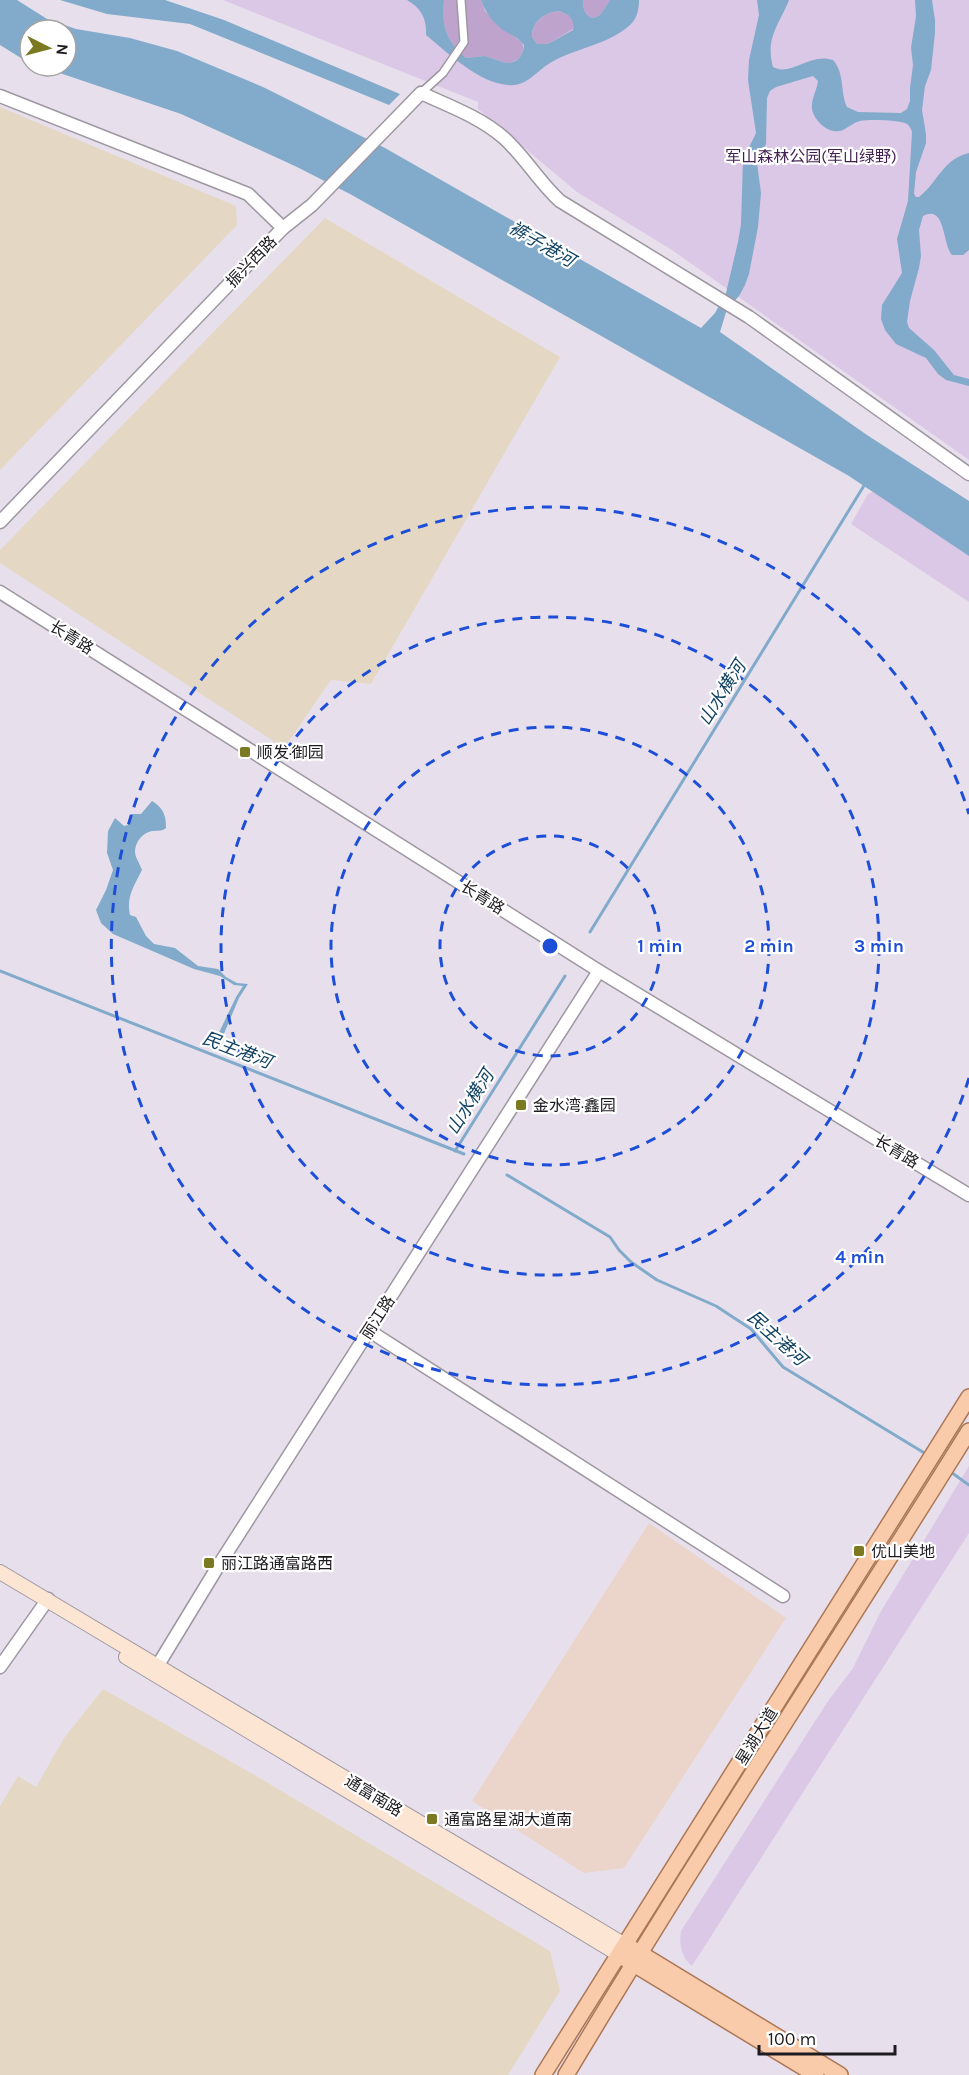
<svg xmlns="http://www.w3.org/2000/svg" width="969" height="2075" font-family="Karla,'Noto Sans SC',sans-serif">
<rect width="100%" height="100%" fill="#e7e0ec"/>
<polygon fill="#ebd4c9" points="649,1523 786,1618 624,1868 584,1873 472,1801"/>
<g fill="#e4d8c4">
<polygon points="0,107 236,206 237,225 0,470"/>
<polygon points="325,218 560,357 371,684 331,680 284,748 0,563 0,550"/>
<polygon points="103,1689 258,1777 550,1951 560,1991 508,2075 0,2075 0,1806 18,1776 36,1787 64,1738"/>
</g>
<g fill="#dbc8e6">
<polygon points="223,0 969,0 969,460 672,250 577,192 478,109 478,102"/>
<polygon points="872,492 878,493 969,555 969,602 851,524 868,494"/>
<path d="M 969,1466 L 969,1533 L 692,1966 C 681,1957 679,1944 681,1931 L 828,1701 L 853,1668 L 880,1613 Z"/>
</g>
<g fill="#bea4cd">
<path d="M 444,0 L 481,0 L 485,11 L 499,26 L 522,42 C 526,54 518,63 506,63 L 485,56 L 466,58 C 445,39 442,27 444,0 Z"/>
<path d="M 583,0 L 610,0 L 600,15 L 594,18 C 586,17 582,8 583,0 Z"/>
<path d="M 558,11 C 568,13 575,19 573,29 L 548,44 L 537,44 L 532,37 C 532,21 544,13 558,11 Z"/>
</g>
<g fill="#82aaca" fill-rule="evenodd">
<path d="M 0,0 L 17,0 L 47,19 L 76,29 L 130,38 L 177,51 L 263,87 L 385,148 L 701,328 L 715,313 L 726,293 L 738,242 L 741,224 L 743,160 L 756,133 L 748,80 L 749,60 L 759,15 L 757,0 L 789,0 C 779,25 765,38 773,67 C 791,77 810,52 833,60 C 845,73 840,92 847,107 L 858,112 L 901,113 L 907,109 L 910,101 L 910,88 L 913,65 L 911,48 L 916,16 L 915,0 L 932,0 L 935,20 L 935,33 L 931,70 L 925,86 L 922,110 L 926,134 L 926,143 L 916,172 L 914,194 L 916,197 L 919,197 C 938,182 943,159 969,153 L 969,250 L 963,255 L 952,255 C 942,244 946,204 923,216 L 919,230 L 921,256 L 919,268 L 910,301 L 907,322 L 909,328 L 934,350 L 954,375 L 969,379 L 969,386 L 946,380 L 938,374 L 926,358 L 896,344 L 885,330 L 881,319 L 882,305 L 902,273 L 897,239 L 908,201 L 912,132 C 911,129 910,126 907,124 C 901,120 868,119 860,121 C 853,123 849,127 843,130 C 830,136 814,121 812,109 C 811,99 817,90 818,81 L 813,76 L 776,87 L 770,91 L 767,98 L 766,144 L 757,163 L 761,193 L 758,227 L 749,274 L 745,285 L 739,296 L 727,309 L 720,332 L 867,435 L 969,501 L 969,556 L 849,476 L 350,194 L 297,167 L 181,114 L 39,66 L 66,66 L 66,30 L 30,30 L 29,63 L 0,45 Z"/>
<polygon points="60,0 165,0 224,20 400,94 389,105 190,24 107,14"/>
<path d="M 407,0 L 444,0 C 442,27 445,39 466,58 L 485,56 L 506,63 C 518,63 523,56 524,45 C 520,39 515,37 508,33 C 495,26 486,14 481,0 L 583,0 C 582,8 586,17 594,18 L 600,15 L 610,0 L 639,0 C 639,9 637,19 630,25 C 607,46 572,48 547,65 C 534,74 525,87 508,85 C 479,83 448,53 426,35 C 427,19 421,8 407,0 ZM 558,11 C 568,13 575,19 573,30 L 548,44 L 537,44 L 532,37 C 532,21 544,13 558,11 Z"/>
<path d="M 152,801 C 163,808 166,814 166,828 C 161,832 159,830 152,831 C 141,833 132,846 136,857 C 138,861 140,865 142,870 C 134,886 126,897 130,915 L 136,917 L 146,936 L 154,944 L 175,948 L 198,966 L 218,969 L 226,977 L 237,983 L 248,984 L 239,998 L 220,1043 L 215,1041 L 236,997 L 243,986 L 234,985 L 220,976 L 194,969 L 113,934 L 101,923 L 96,910 L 106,890 L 113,870 L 107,853 L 108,831 L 115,818 L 124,826 L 128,825 L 131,814 L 141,814 Z"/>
</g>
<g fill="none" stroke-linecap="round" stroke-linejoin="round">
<g stroke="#82aaca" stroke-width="3">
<polyline points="590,932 865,484"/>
<polyline points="0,971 464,1154"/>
<polyline points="455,1151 565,976"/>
<polyline points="507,1175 610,1237 619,1250 631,1262 657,1280 716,1306 751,1329 783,1367 926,1454"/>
<polyline points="948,1470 969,1485"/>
</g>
<g stroke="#9e97a2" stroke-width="10">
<polyline id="pedestrian" points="421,93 443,73 464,42 461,0"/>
</g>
<g stroke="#9e97a2" stroke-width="15">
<g id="tertiary">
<polyline points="0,96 248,194 283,228 0,522"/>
<path d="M 283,228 L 312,205 L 421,93 C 449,106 480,117 504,138 C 525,157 539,182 560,201 L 749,317 L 969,474"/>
<polyline points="0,592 599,971 969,1195"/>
<polyline points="368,1330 783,1596"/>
<polyline points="158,1665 217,1568 599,971"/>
<polyline points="0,1667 48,1599"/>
</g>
</g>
<g stroke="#9e97a2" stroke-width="16">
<g id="secondary">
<polyline points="0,1572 625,1945"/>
<polyline points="126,1657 618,1954"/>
</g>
</g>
<g stroke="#ab7754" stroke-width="18">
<g id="primary">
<polyline points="633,1949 840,2075"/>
<polyline points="624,1958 816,2075"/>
<polyline points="543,2075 969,1397"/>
<path d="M 566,2075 C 696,1858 835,1646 969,1431"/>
</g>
</g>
<use href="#pedestrian" stroke="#fff" stroke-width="7"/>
<use href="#tertiary" stroke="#fff" stroke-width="12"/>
<use href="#secondary" stroke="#fde5d4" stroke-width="14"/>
<use href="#primary" stroke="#facbaa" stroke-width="15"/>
</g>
<g fill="none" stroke="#1d4ed8" stroke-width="3" stroke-dasharray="10 8">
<circle cx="550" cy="946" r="110"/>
<circle cx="550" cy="946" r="219"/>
<circle cx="550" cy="946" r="329"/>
<path d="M969 1078A439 439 0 1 1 969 814"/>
</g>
<g fill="#7b7a22" stroke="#fff" stroke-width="2">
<rect x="239" y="746" width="12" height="12" rx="3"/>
<rect x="515" y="1099" width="12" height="12" rx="3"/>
<rect x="853" y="1545" width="12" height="12" rx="3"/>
<rect x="203" y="1557" width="12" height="12" rx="3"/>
<rect x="426" y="1813" width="12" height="12" rx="3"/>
</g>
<g text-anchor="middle" stroke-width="4.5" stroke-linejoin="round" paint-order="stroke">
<g font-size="16" fill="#401e50" stroke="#fff">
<text x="811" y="162">军山森林公园(军山绿野)</text>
</g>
<g font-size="16" fill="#1d1b1f" stroke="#fff">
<text transform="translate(251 261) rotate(-46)" y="6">振兴西路</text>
<text transform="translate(72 637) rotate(32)" y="6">长青路</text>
<text transform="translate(483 897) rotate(32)" y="6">长青路</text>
<text transform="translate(897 1151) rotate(31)" y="6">长青路</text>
<text transform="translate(377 1317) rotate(-57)" y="6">丽江路</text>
<text transform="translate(756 1736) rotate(-58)" y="6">星湖大道</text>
<text transform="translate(374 1795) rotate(31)" y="6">通富南路</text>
</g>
<g font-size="16" fill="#1d1b1f" stroke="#fff" text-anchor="start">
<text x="257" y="758">顺发·御园</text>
<text x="533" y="1111">金水湾·鑫园</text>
<text x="871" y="1557">优山美地</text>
<text x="221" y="1569">丽江路通富路西</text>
<text x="444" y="1825">通富路星湖大道南</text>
</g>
<g font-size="18" font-style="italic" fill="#124363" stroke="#fff">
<text transform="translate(542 244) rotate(30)" y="6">裤子港河</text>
<text transform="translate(722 693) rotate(-58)" y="6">山水横河</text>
<text transform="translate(237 1050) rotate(21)" y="6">民主港河</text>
<text transform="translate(470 1102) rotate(-58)" y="6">山水横河</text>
<text transform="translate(777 1338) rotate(42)" y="6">民主港河</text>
</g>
</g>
<circle cx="550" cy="946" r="9" fill="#1d4ed8" stroke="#fff" stroke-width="3"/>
<g font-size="18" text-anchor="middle" font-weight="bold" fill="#1d4ed8" stroke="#fff" stroke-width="4.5" stroke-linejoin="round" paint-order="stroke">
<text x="660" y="952">1 min</text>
<text x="769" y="952">2 min</text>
<text x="879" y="952">3 min</text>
<text x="860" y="1263">4 min</text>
</g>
<g transform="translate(48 48) rotate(96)"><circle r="28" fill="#ffffff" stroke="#a5a4a5" stroke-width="1.5"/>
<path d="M0-4.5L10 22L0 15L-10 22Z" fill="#7b7a22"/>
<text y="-9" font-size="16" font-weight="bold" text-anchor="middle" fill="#1d1b1f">N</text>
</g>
<path d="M759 2045v9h136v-9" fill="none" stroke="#1d1b1f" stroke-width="3"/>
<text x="768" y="2045" font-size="18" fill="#1d1b1f" stroke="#ffffff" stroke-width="4.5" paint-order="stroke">100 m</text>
</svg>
